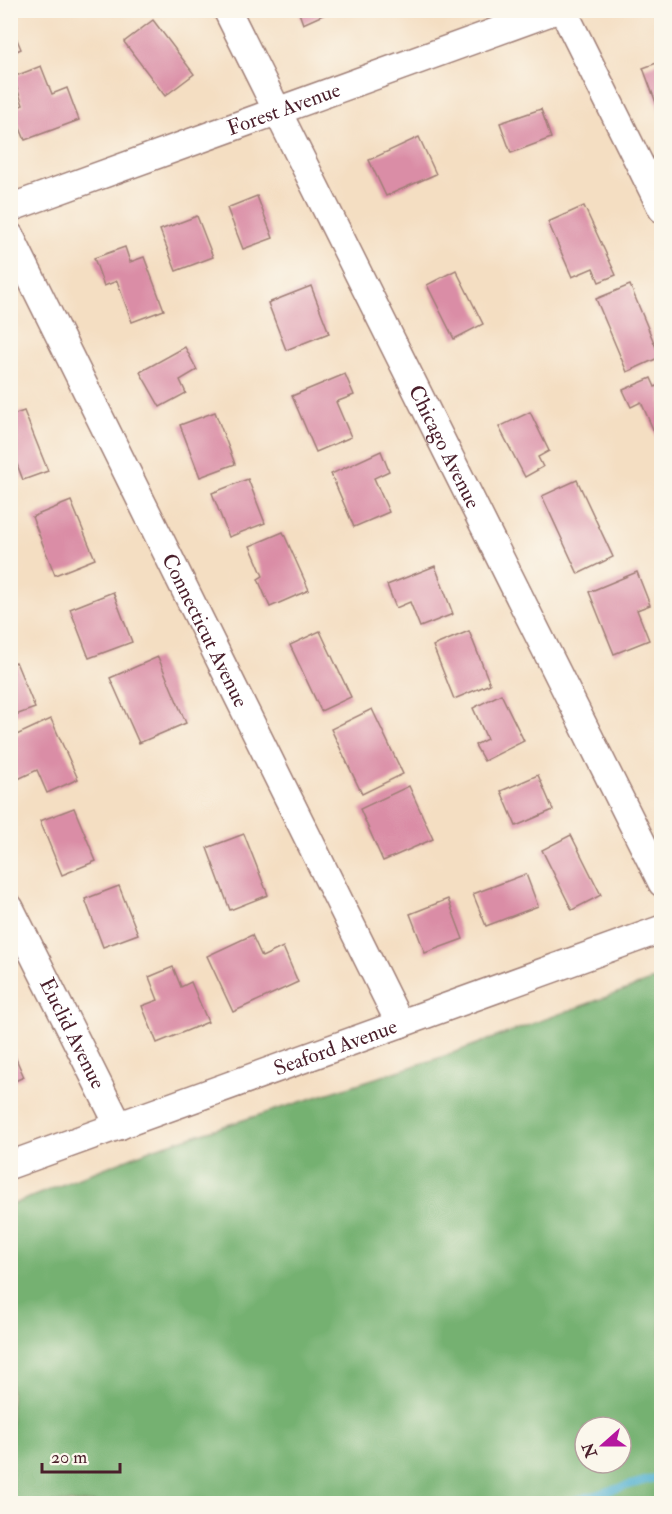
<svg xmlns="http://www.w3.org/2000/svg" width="672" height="1514" font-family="'IM FELL Double Pica',serif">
<rect width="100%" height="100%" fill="#fbf7ec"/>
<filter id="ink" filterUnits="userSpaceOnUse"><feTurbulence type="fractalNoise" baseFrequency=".0167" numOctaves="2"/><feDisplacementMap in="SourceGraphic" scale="12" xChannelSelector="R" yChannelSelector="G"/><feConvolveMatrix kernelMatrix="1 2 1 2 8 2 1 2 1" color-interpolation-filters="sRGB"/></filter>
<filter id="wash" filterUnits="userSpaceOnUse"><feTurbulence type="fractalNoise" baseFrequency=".008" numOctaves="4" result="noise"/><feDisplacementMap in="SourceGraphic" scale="24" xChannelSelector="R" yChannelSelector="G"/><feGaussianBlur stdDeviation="1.35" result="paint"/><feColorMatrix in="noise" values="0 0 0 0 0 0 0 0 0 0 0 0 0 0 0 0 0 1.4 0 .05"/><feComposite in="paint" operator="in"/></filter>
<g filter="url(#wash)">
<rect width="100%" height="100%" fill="#f4dec2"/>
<path fill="#75b171" stroke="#60684e" stroke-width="1.5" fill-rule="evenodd" d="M 661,977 L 661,1503 L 11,1503 L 11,1205 L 155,1148 L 439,1058 ZM 585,1427 L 621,1427 L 621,1463 L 585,1463 Z"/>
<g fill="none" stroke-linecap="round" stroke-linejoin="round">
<g stroke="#52b1d0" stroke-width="8">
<polyline points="410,1504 418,1504"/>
<polyline points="562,1504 662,1476"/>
</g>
</g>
<g id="blocks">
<g fill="#da8da6">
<polygon points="298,10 334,10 303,24"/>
<polygon points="153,20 194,74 165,96 124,42"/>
<polygon points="10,23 21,49 10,54"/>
<polygon points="662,61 662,116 661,116 643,68"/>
<polygon points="41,66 52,94 67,88 79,120 25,140 12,109 23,105 13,77"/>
<polygon points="541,109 551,138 511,153 500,123"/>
<polygon points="419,137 436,174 386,196 369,160"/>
<polygon points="257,196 273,238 243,249 227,208"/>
<polygon points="584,206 616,275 599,282 593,268 572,277 548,222"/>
<polygon points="197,216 213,257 176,271 160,230"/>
<polygon points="125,247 130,262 144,257 164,310 132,322 117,281 104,286 94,258"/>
<polygon points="456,270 483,324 454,339 427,285"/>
<polygon points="630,285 660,357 627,372 596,299"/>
<polygon points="311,286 329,333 286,350 268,303"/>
<polygon points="185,347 197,370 180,380 186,393 160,407 140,372"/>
<polygon points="345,374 354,395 336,402 351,437 316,452 292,396"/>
<polygon points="651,378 655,387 662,384 660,445 641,402 631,407 623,390"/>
<polygon points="24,411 48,471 23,480 15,459 10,460 10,416"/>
<polygon points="215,412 235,464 200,477 180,425"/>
<polygon points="530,412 549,451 538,457 543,467 525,477 499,427"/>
<polygon points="381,451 389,471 374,478 389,512 354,527 331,474"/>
<polygon points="248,479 265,523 229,537 212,493"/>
<polygon points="577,480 613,557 578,574 542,496"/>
<polygon points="71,501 95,559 55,575 32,517"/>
<polygon points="283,532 309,590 270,607 258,579 263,576 250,546"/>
<polygon points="435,566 453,614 420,627 410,602 396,608 387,585"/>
<polygon points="637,572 650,605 637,610 649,640 614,654 589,592"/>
<polygon points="113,592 132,642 89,658 70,609"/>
<polygon points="320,631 351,697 321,711 290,645"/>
<polygon points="469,631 490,684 454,699 433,646"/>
<polygon points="158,657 186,723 139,743 110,678"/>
<polygon points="16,662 35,708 10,717 10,664"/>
<polygon points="501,694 524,741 484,761 475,745 487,739 473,708"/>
<polygon points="372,709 403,774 362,794 331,729"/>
<polygon points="51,719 78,779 47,793 37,770 18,779 10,764 10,738"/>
<polygon points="538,775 553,810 516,826 501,791"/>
<polygon points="409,786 433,839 383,861 360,809"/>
<polygon points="74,808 96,861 62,875 40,821"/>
<polygon points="244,834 268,895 230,910 207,848"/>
<polygon points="571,835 601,895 572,910 542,850"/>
<polygon points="526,874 538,906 486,926 473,894"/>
<polygon points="119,886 138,934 103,947 85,899"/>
<polygon points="448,899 463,939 425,953 410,914"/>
<polygon points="252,935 262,957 283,947 298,982 233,1012 207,956"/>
<polygon points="173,967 181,987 191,982 208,1022 157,1043 142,1006 158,1000 149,977"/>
<polygon points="10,1045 24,1077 10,1083"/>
</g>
</g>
</g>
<g filter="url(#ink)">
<use href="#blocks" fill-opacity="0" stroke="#9f7e76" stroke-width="1.5"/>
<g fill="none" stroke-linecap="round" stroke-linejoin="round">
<g stroke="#9f7e76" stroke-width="30">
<g id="minor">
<path id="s1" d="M 227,10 L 662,883"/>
<polyline points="563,10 662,209"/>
<path id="s2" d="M 10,208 L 556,10"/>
<path id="s3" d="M 10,236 L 400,1024"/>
<path id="s4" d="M 10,908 L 119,1126"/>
<path id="s5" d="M 10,1165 L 662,929"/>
</g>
</g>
<use href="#minor" stroke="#fff" stroke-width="27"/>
</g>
</g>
<g text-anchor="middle" stroke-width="4.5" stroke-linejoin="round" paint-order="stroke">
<g font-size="21" fill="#4a1f2b" stroke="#fbf7ec">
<text dy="7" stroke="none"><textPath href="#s2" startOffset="291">Forest Avenue</textPath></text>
<text dy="7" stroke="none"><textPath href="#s1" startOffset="488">Chicago Avenue</textPath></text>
<text dy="7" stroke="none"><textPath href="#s3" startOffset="440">Connecticut Avenue</textPath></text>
<text dy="7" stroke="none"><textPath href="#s4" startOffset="140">Euclid Avenue</textPath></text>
<text dy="7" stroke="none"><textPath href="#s5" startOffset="346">Seaford Avenue</textPath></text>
</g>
</g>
<rect width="672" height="1514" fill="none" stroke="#fbf7ec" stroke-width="36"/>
<g transform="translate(603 1445) rotate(249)"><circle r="28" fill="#fbf7ec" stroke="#b4a19f" stroke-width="1.5"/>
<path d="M0-4.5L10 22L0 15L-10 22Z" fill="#b5179e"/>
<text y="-9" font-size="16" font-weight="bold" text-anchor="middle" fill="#4a1f2b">N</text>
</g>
<path d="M42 1463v9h78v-9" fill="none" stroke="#4a1f2b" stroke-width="3"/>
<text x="51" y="1463" font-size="18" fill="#4a1f2b" stroke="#fbf7ec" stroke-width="4.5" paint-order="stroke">20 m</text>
</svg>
